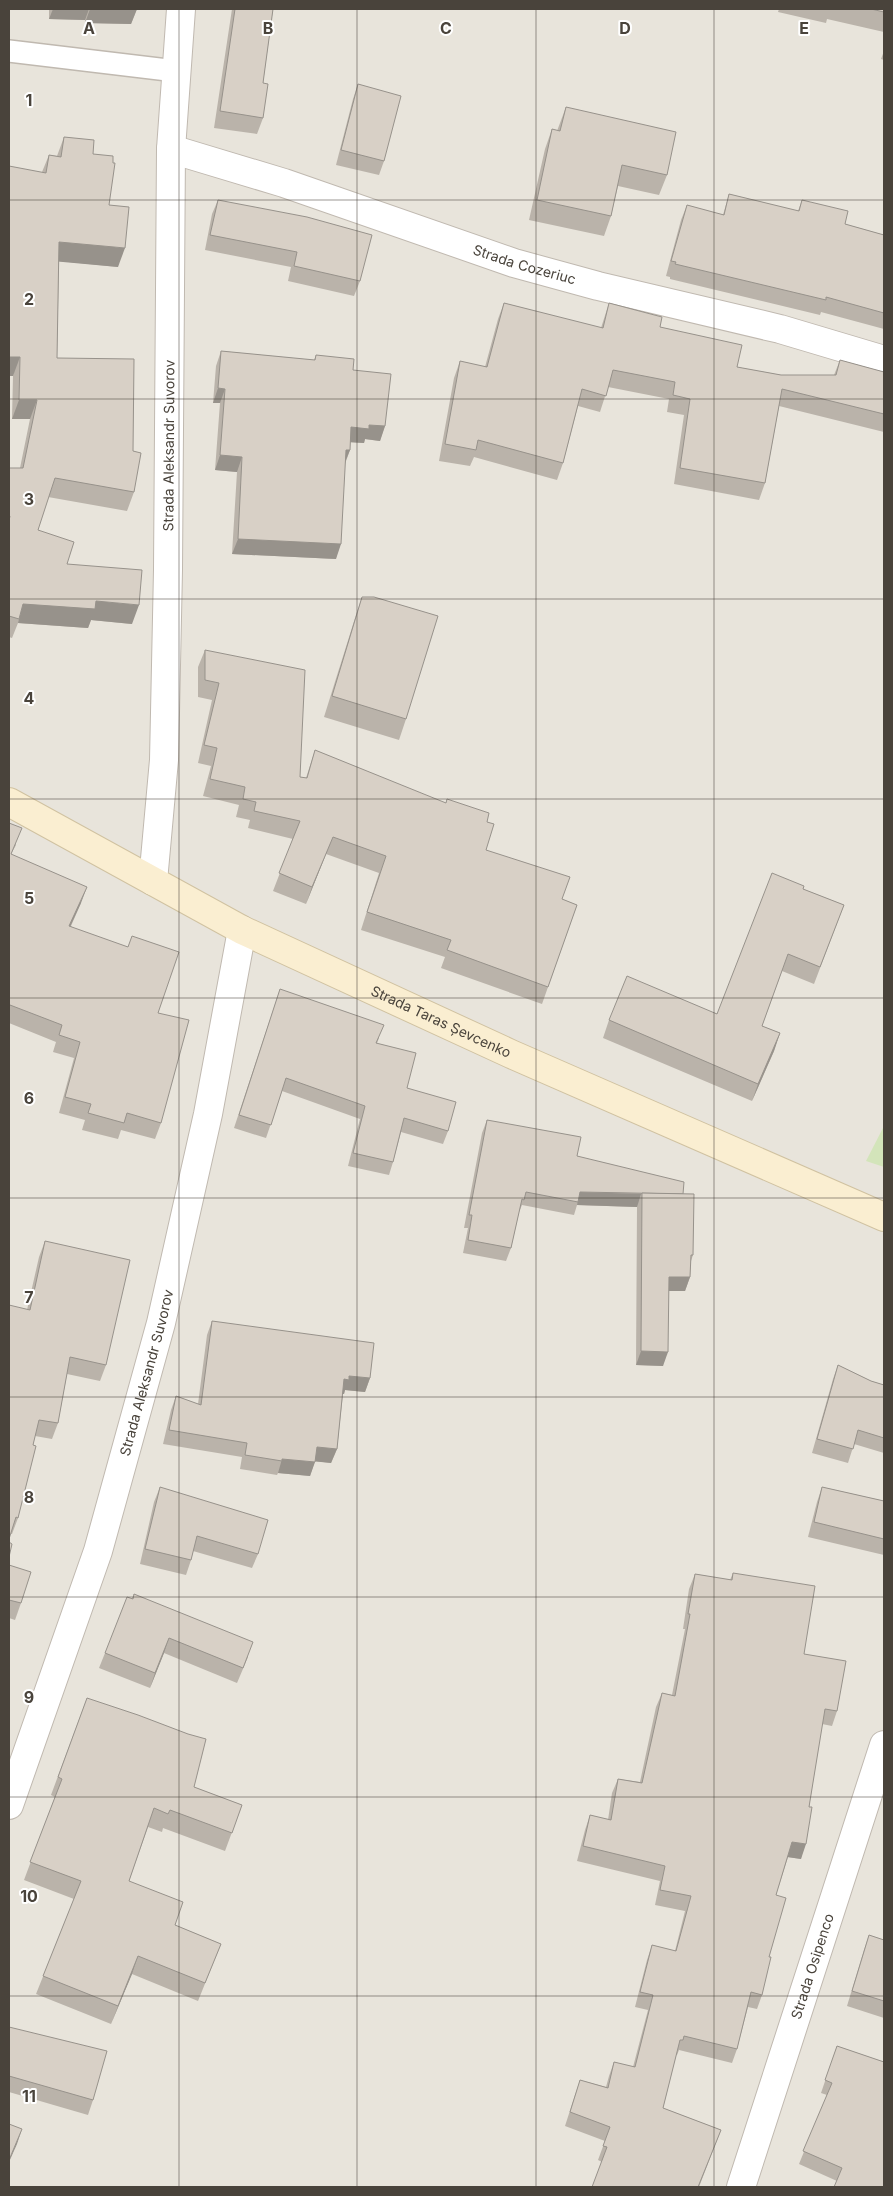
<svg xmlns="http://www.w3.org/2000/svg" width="893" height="2196" font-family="Inter,sans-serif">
<rect width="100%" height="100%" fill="#f5f2ed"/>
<rect fill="#e8e4db" x="9" y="9" width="875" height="2178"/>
<polygon fill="#d3e4ba" points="884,1126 884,1167 866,1161"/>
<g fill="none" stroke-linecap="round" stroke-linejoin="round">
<g stroke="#c0b9b0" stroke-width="24">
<polyline id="lane" points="9,51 176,71"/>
</g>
<g stroke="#c0b9b0" stroke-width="30">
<g id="street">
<path id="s1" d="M 171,149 L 284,183 L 514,263 L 598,286 L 780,329 L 884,360"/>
<path id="s2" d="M 153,881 L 164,760 L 168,570 L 171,149 L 181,9"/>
<path id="s3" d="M 9,1805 L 98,1551 L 161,1323 L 208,1114 L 242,930"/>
<path id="s4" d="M 741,2187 L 884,1745"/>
</g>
</g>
<g stroke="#d0c2a1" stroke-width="30">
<g id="secondary">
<path id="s5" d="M 9,802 L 242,930 L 511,1054 L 884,1217"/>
</g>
</g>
<use href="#lane" stroke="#fff" stroke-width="21"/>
<use href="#street" stroke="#fff" stroke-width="28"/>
<use href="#secondary" stroke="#faeed1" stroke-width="28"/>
</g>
<g fill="#bab3aa">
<polygon points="49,9 137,9 131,24 85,23 85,20 49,19"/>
<polygon points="232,9 273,9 263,83 263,118 257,134 214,128"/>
<polygon points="779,9 884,9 884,32 827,19 826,23 778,12"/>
<polygon points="884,51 884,60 881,59"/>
<polygon points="358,84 384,161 379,175 336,165 353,99"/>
<polygon points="566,107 667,175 659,195 618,186 611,216 604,236 529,220 545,149 552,129 557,131"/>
<polygon points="64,137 93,154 109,205 118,267 59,261 57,358 133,451 134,492 127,511 48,497 38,530 67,564 132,624 91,620 88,628 18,623 12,638 9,637 9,468 20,468 30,419 12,419 13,376 42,172 49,155 57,156"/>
<polygon points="729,194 798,211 802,200 845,224 884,235 884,329 821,312 820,315 670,279 670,277 666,276 681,220 687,205 723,215"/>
<polygon points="218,200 360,281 354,296 288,281 291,267 205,250 212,214"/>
<polygon points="504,303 601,328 609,303 660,327 737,367 781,375 834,375 840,360 884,372 884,432 779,406 765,483 759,500 674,484 684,415 667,412 669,399 608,387 600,412 578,406 563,463 557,480 474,457 470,466 439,461 454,378 460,361 485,367 498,319"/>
<polygon points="221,351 314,360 316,355 353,370 385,426 380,441 365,439 364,443 350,442 350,450 345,464 336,559 232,554 237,472 215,470 220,403 213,403 216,366"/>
<polygon points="362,597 406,719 399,740 324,717 355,618"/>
<polygon points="205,650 300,777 306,778 315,750 487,822 486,850 562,899 577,905 542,1004 441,968 445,957 361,930 379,873 326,854 306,904 273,891 293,839 248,828 250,820 236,817 239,805 203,796 211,766 198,763 212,700 198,697 198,667"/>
<polygon points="9,823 16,845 11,854 81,903 71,926 158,1013 161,1123 155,1139 121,1130 118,1139 82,1130 85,1120 59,1113 74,1058 53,1052 56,1042 9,1023"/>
<polygon points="803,889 844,905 814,984 782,971 762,1026 780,1033 774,1051 752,1101 603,1038 609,1020 717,1014"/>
<polygon points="280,989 379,1038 377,1043 407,1088 448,1131 443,1144 401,1132 393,1162 389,1175 348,1166 360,1119 282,1091 266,1138 234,1128"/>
<polygon points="487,1120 577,1156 683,1194 693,1255 691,1261 690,1277 685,1291 669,1291 663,1366 636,1365 637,1207 577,1205 574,1215 522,1205 519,1212 511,1248 506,1261 463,1253 468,1228 464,1228 482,1133"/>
<polygon points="45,1241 106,1365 100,1381 67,1374 58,1423 52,1439 35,1436 18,1518 12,1534 10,1534 27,1310 39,1257"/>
<polygon points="212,1321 370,1378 365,1392 345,1390 344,1394 343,1394 337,1449 331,1463 315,1461 310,1476 278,1473 277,1475 240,1469 242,1457 163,1444 171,1410 176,1396 198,1404 207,1335"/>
<polygon points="838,1365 871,1381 884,1385 884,1453 854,1444 848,1463 812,1453 833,1379"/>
<polygon points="160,1487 258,1554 252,1568 193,1551 191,1560 186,1575 140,1564 154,1502"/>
<polygon points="822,1487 884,1501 884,1555 808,1537 817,1502"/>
<polygon points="9,1565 21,1603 15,1620 9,1618"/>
<polygon points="733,1573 804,1654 837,1711 832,1726 822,1724 801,1859 788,1857 776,1895 769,1957 762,1995 757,2009 748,2007 737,2049 732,2063 679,2050 677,2055 676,2055 663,2108 721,2130 699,2187 592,2187 602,2162 598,2160 605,2141 565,2126 575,2095 580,2080 606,2087 609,2076 614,2062 633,2067 648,2010 635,2007 647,1960 652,1945 675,1951 685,1911 655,1905 660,1881 577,1861 585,1830 590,1815 608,1820 612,1793 618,1779 640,1782 656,1707 662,1693 672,1695 685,1629 683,1629 689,1589 695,1574 730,1580"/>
<polygon points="134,1594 248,1657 237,1683 164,1653 150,1688 99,1668 105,1653"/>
<polygon points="87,1698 194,1787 242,1805 225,1851 163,1828 162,1832 148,1827 129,1881 175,1925 221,1944 198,2001 132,1974 111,2024 36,1994 74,1899 24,1880 55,1797 51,1795"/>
<polygon points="869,1935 884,1940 884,2018 847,2006 864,1950"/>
<polygon points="9,2027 93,2100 88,2115 9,2092"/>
<polygon points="837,2046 884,2062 837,2181 799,2164 827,2095 821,2093"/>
</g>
<g fill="#97928b">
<polygon points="53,9 89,9 85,20 49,19"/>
<polygon points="90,9 137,9 131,24 85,23"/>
<polygon points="59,242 125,248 118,267 52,261"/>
<polygon points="9,357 20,357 13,376 9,376"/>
<polygon points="218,388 225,389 220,403 213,403"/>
<polygon points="19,400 37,400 30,419 12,419"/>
<polygon points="369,425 385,426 380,441 365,439 364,443 346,442 351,427"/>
<polygon points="346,450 350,450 344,465"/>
<polygon points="220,455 242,457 237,472 215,470"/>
<polygon points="238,539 341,544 336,559 232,554"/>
<polygon points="96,601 139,605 132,624 91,620 88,628 18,623 23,604"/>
<polygon points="333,837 326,854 306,904 312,887"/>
<polygon points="87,887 81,903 63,942 69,926"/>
<polygon points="780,1033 774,1051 752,1101 758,1084"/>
<polygon points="580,1192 641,1194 637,1207 577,1205"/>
<polygon points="669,1277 690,1277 685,1291 664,1291"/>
<polygon points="641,1351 668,1352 663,1366 636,1365"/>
<polygon points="349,1376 370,1378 365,1392 345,1390 344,1394 339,1393 344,1379"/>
<polygon points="317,1447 337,1449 331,1463 311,1461"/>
<polygon points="282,1459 315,1462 310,1476 278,1473"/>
<polygon points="169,1638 164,1653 150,1688 155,1673"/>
<polygon points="792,1842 806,1844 801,1859 787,1857"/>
<polygon points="138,1956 132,1974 111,2024 118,2006"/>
<polygon points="22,2129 17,2144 9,2162 9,2160"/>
</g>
<g fill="#d8d0c6" stroke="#97928b">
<polygon points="235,9 273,9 263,83 268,84 263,118 220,111"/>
<polygon points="871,9 884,9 884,12"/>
<polygon points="358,84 401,96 384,161 341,150"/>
<polygon points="566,107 676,132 667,175 622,165 611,216 537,200 552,129 560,131"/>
<polygon points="64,137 94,140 93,154 113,156 113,163 115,163 109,205 129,207 125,248 59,242 57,358 134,359 133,451 141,453 134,492 55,478 38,530 74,542 67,564 142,570 139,605 96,601 95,609 23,604 19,619 9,616 9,521 10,516 9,516 9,468 23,468 37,400 19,400 20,357 9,357 9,166 46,173 49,155 61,157"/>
<polygon points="729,194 799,211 802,200 848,211 845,224 884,235 884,313 826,297 826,300 675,264 676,262 671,261 687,205 724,215"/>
<polygon points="218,200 307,217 372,235 360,281 294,266 297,252 210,235"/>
<polygon points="504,303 603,328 609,303 662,317 660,327 742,345 737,367 781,375 836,375 840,360 884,372 884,414 782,389 765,483 680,468 690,399 673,395 675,382 613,370 606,396 582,389 563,463 478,440 476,450 445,444 460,361 487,367"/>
<polygon points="221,351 315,360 316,355 354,359 353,370 391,374 385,426 369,425 369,429 351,427 350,450 346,450 341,544 238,539 242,457 220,455 225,389 218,388"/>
<polygon points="362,597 374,597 438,616 406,719 332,696"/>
<polygon points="205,650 305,670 300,777 307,778 315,750 446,803 447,799 489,813 487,822 494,824 486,850 570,877 562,899 577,905 548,987 447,950 451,940 367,912 386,856 333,837 312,887 279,873 300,821 254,811 256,802 243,799 245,787 210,779 217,748 204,745 219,683 205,680"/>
<polygon points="9,823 22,828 11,854 87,887 69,926 128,947 132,936 179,952 158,1013 189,1020 161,1123 127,1113 124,1123 88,1113 91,1104 65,1097 80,1042 59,1035 62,1025 10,1005 9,1008"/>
<polygon points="772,873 804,886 803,889 844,905 820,967 788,954 762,1026 780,1033 758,1084 609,1020 627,976 717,1014"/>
<polygon points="280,989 384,1025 376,1043 416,1053 407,1088 456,1102 448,1131 404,1118 393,1162 353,1153 365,1106 286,1078 271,1125 239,1115"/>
<polygon points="487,1120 581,1137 577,1156 684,1182 683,1194 580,1192 578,1202 526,1192 524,1200 522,1199 511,1248 468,1240 472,1215 469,1215"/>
<polygon points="642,1193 694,1194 693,1255 691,1255 690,1277 669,1277 668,1352 641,1351"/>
<polygon points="45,1241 130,1260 106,1365 70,1357 58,1423 39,1420 33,1445 36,1446 18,1518 16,1517 9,1539 9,1305 30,1310"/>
<polygon points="212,1321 374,1343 370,1378 349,1376 349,1380 344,1379 337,1449 317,1447 315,1462 282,1459 282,1461 245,1455 247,1443 169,1430 176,1396 201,1405"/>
<polygon points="838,1365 871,1381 884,1385 884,1438 858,1430 853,1449 817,1439"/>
<polygon points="160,1487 268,1520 258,1554 197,1536 191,1560 145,1549"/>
<polygon points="822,1487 884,1501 884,1539 814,1522"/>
<polygon points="9,1542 12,1544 9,1557"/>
<polygon points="9,1565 31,1572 21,1603 9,1600"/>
<polygon points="733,1573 815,1586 804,1654 846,1661 837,1711 825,1709 809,1807 812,1807 806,1844 792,1842 776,1895 786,1898 769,1957 771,1957 762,1995 751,1992 737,2049 684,2036 683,2040 680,2040 663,2108 721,2130 698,2187 592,2187 607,2147 603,2146 610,2127 570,2112 580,2080 608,2088 614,2062 635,2067 653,1995 640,1992 652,1945 676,1951 691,1896 660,1890 665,1866 583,1846 590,1815 611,1820 618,1779 642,1783 662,1693 675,1696 690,1614 688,1614 695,1574 732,1580"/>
<polygon points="134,1594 253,1642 243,1668 169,1638 155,1673 105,1653 127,1597 133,1599"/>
<polygon points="87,1698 138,1715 188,1734 206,1739 194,1787 242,1805 232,1833 170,1810 168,1814 154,1808 129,1881 183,1902 175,1925 221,1944 205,1983 138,1956 118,2006 43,1976 81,1881 30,1862 62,1779 58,1777"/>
<polygon points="869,1935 884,1940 884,2001 852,1991"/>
<polygon points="9,2027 107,2051 93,2100 9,2076"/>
<polygon points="837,2046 884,2062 884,2187 834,2187 842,2168 803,2151 832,2083 825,2080"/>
<polygon points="9,2124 22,2129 9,2160"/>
</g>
<path fill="none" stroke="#49433b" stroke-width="1" stroke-opacity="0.55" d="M 179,9 L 179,2187M 357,9 L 357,2187M 536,9 L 536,2187M 714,9 L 714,2187M 9,200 L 884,200M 9,399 L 884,399M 9,599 L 884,599M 9,799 L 884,799M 9,998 L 884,998M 9,1198 L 884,1198M 9,1397 L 884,1397M 9,1597 L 884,1597M 9,1797 L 884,1797M 9,1996 L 884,1996"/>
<g text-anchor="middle" stroke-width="4" stroke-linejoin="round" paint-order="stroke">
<g font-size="14" fill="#49433b" stroke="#fff">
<text dy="5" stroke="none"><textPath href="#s1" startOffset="372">Strada Cozeriuc</textPath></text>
<text dy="5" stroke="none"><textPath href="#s2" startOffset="436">Strada Aleksandr Suvorov</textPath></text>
<text dy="5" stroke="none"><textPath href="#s5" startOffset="485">Strada Taras Șevcenko</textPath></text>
<text dy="5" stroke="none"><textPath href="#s3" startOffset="454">Strada Aleksandr Suvorov</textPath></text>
<text dy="5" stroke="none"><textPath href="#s4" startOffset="232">Strada Osipenco</textPath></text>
</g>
</g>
<g font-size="16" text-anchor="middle" font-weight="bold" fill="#49433b" stroke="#fff" stroke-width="4" stroke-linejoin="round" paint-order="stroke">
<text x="89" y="34">A</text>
<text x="268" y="34">B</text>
<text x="446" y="34">C</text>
<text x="625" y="34">D</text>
<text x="804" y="34">E</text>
<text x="29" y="106">1</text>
<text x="29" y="305">2</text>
<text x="29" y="505">3</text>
<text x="29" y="704">4</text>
<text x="29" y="904">5</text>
<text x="29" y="1104">6</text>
<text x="29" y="1303">7</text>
<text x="29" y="1503">8</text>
<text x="29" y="1703">9</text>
<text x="29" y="1902">10</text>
<text x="29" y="2102">11</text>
</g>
<rect width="893" height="2196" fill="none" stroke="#49433b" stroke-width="20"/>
</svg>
